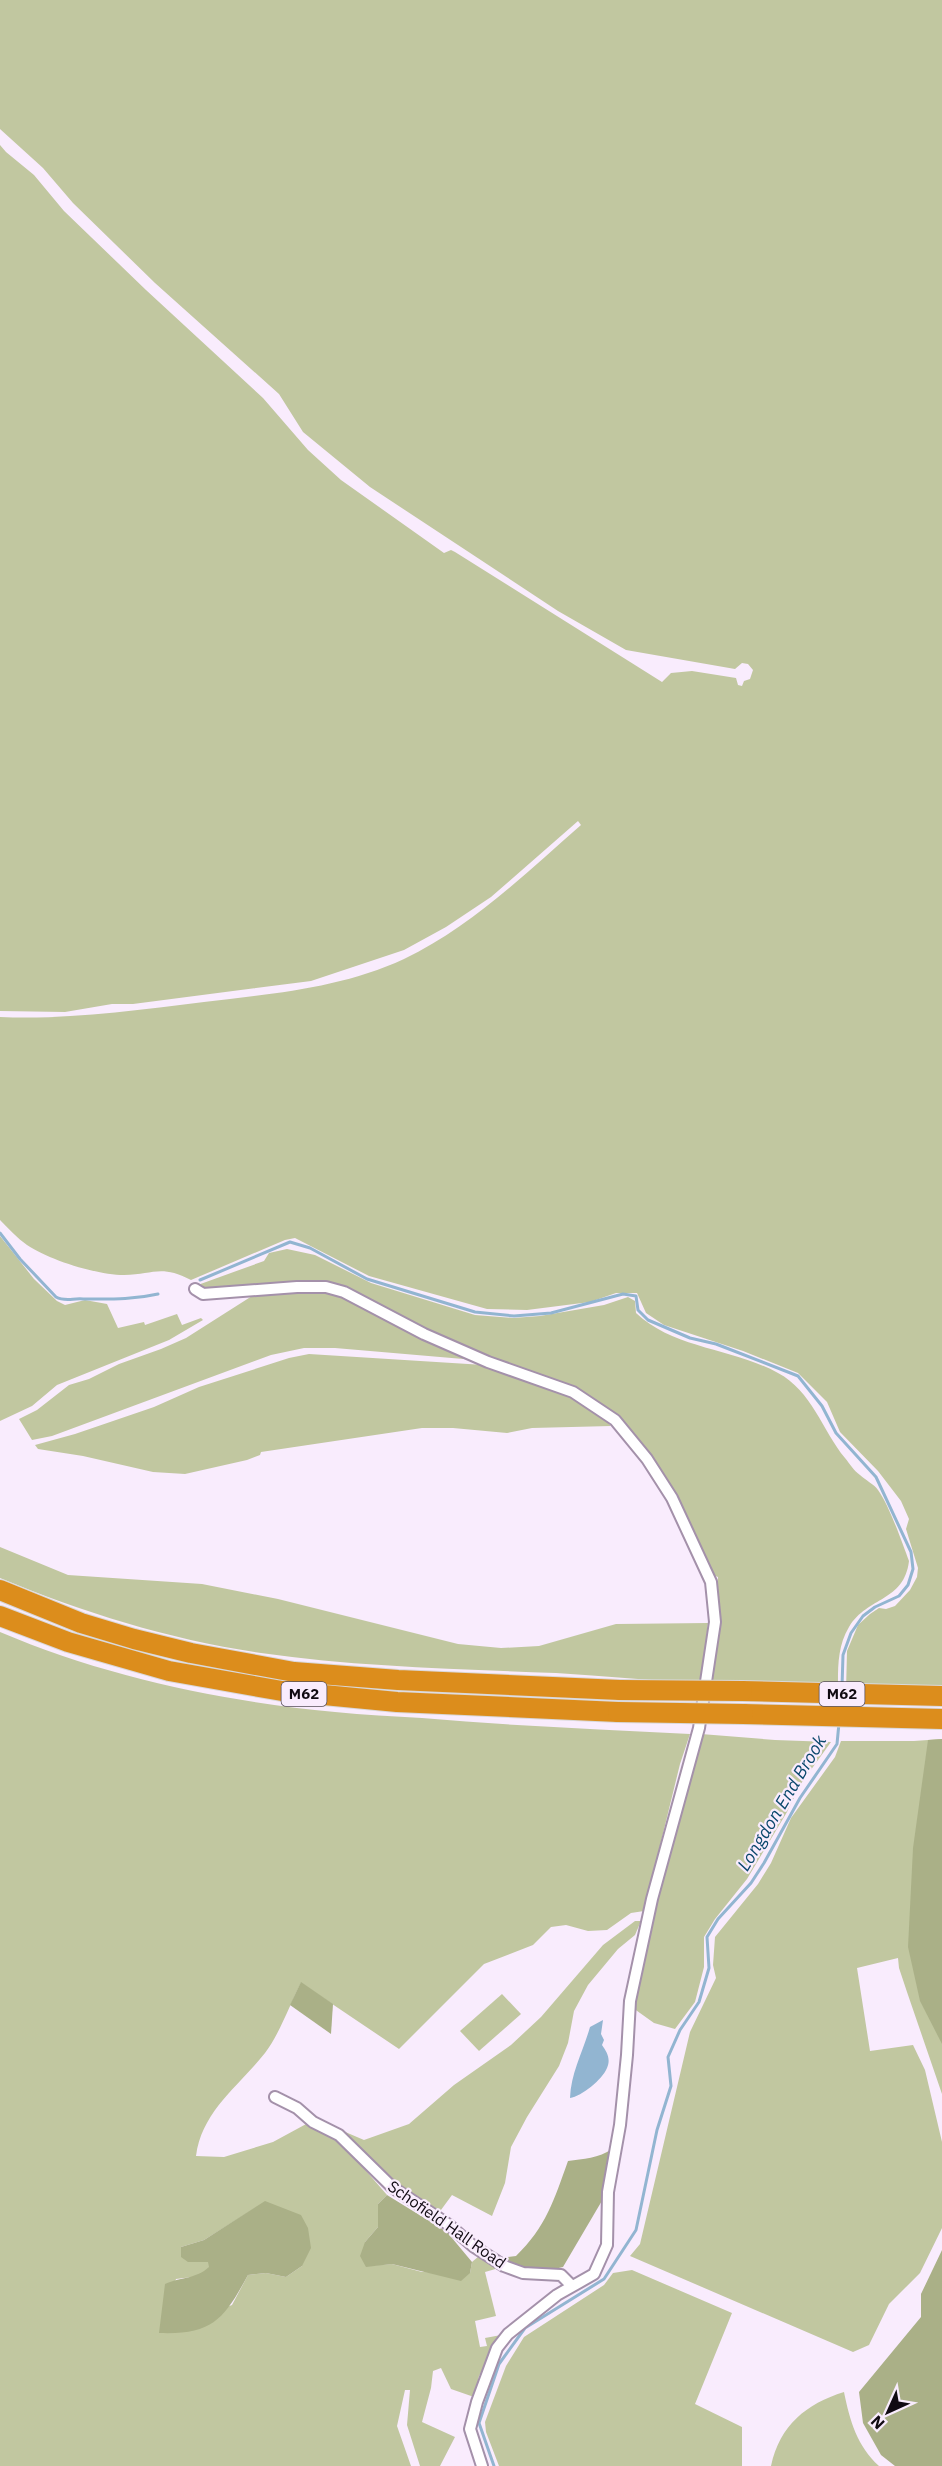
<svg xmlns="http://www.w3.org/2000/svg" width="942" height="2466" font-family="'IBM Plex Sans',sans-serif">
<rect width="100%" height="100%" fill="#f9ecfd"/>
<g fill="#c1c7a0" fill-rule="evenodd">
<path d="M 0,0 L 942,0 L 942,1688 L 846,1691 L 847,1651 L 858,1625 L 870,1614 L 879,1608 L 886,1609 L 895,1606 L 910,1590 L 917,1577 L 918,1568 L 906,1529 L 909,1519 L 901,1501 L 878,1471 L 840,1432 L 827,1402 L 798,1373 L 743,1351 L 664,1325 L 646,1313 L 637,1293 L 616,1293 L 590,1302 L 527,1310 L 487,1309 L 369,1276 L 295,1238 L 285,1240 L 191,1280 C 160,1264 153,1275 124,1275 C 97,1275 49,1260 27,1245 C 17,1238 9,1229 0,1220 L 0,1017 C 68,1020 137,1010 204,1002 C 271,994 342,988 404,959 C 471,927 525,874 581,825 L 578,821 L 491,897 L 446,927 L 404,950 L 311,981 L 133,1004 L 112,1004 L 65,1012 L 0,1011 L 0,145 L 6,152 L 34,175 L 64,211 L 146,290 L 263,398 L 308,450 L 341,480 L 444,553 L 451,550 L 455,552 L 662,682 L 671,673 L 692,671 L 736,678 L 738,685 L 742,686 L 744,681 L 750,679 L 753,670 L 748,664 L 742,663 L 735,669 L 626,650 L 558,611 L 370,487 L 303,432 L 279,394 L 155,283 L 73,203 L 43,168 L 0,129 Z"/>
<polygon points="0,1236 34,1279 57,1301 65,1305 85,1300 107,1304 118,1328 144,1322 145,1325 177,1314 182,1325 201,1318 203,1320 169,1340 57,1385 32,1406 0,1421"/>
<path d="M 287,1249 L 315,1255 L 371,1283 L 475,1315 L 513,1318 L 540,1316 L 604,1305 L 628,1297 L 635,1301 L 636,1313 C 674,1349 733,1348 778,1373 C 812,1391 822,1430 845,1458 C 850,1464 854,1471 860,1475 C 865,1480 874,1484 878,1490 C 889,1505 902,1542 909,1561 C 904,1602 868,1596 849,1627 C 837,1647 838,1669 838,1691 L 710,1685 L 718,1577 L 710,1574 L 671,1489 L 614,1414 L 482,1357 L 345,1290 L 210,1292 L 195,1286 L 264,1261 L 269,1253 Z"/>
<polygon points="318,1289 339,1294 392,1323 475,1360 335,1348 304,1348 271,1355 52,1436 32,1440 19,1419 37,1410 69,1385 89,1379 119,1364 161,1349 186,1338 260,1291"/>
<polygon points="309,1354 484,1365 560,1392 593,1408 611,1426 532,1428 507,1433 453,1428 422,1428 261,1452 260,1455 247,1460 185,1474 153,1472 83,1456 38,1449 35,1445 75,1434 154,1407 199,1387 289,1358"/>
<path d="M 0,1547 L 68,1575 L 202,1584 L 278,1599 L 458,1644 L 501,1648 L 539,1646 L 616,1624 L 708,1623 L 701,1684 C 652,1680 604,1676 556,1673 C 457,1669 359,1667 261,1653 C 172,1640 84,1613 0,1578 Z"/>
<path d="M 0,1632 C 106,1677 221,1701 335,1712 C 364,1715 393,1716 422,1718 C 511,1726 601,1729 690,1734 L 680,1764 L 644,1911 L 631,1913 L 607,1930 L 588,1931 L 566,1925 L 551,1927 L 533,1945 L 484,1964 L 399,2049 L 301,1983 C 290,2004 279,2035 265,2053 C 238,2087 202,2111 196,2156 L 224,2157 L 273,2142 L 308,2123 L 342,2143 L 387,2195 L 378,2204 L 378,2227 L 365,2242 L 366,2266 L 392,2264 L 422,2272 L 470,2273 L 472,2262 L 479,2256 L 496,2263 L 499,2268 L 485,2272 L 496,2316 L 475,2321 L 480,2347 L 487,2346 L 485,2338 L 501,2335 L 479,2376 L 474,2397 L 451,2389 L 441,2368 L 433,2371 L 431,2388 L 422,2422 L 455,2437 L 440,2466 L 420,2466 L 407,2425 L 410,2390 L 405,2390 L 397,2426 L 411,2466 L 0,2466 ZM 265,2202 L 302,2266 L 286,2277 L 266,2273 L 248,2275 L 232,2305 L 160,2332 L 162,2318 L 176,2279 L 200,2276 L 209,2268 L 209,2262 L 181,2247 L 204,2240 Z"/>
<polygon points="701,1734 775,1740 831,1742 800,1785 787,1812 747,1879 715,1919 704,1937 704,1967 695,2002 675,2029 654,2023 633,2008 667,1850"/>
<polygon points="942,1739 942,2094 907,1992 899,1968 898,1958 857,1968 870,2051 913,2045 925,2070 942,2142 942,2228 920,2273 889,2304 869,2345 853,2352 630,2256 640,2244 690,2032 716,1978 713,1965 715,1937 758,1884 771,1863 791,1818 835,1757 841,1741 914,1741"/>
<polygon points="635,1921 641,1921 635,1935 618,1949 588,1985 574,2011 568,2043 559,2066 527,2117 511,2147 505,2183 492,2216 452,2195 438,2214 395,2186 336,2128 364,2140 409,2124 454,2085 511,2045 541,2017 603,1945"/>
<polygon points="502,1994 521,2014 479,2051 460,2031"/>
<polygon points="632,2270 732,2313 695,2404 742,2427 742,2466 499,2466 486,2432 485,2422 506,2366 524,2337 604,2285 613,2273"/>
<path d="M 844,2392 C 850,2421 857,2446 879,2466 L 771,2466 C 780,2425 806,2404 844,2392 Z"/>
</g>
<g fill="#aab087">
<polygon points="942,1739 942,2044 920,2001 908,1947 913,1848 928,1740"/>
<polygon points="301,1982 333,2004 331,2034 290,2005"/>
<path d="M 612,2149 L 603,2199 L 563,2267 C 539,2274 520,2268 498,2258 L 516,2256 C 546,2227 554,2200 568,2161 C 583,2159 599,2158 612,2149 Z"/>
<polygon points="387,2195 447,2232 472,2262 470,2273 461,2281 392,2264 366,2267 360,2256 365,2242 378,2227 378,2204"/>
<path d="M 265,2201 L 301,2215 L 308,2228 L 311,2248 L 302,2266 L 286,2277 L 266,2273 L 248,2275 C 224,2319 213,2335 159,2333 L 165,2284 C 181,2277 196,2279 209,2267 L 208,2262 L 188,2262 L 181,2257 L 181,2247 L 204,2240 Z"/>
<polygon points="942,2250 942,2466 895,2466 881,2455 863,2423 859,2392 921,2317 921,2294"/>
</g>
<path fill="#92b5d1" d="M 603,2020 L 601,2034 L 604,2040 L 602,2045 C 607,2052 611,2059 607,2068 C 602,2080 582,2096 570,2098 C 571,2072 583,2052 590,2027 Z"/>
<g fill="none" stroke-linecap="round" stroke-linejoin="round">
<g stroke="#92b5d1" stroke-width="3">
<path d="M 0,1233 L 20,1259 L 56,1297 C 65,1302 73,1298 83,1299 C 109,1299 132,1300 158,1294"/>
<polyline points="200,1280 290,1242 310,1248 367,1279 475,1312 514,1316 551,1313 623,1294 636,1296 638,1310 648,1320 690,1338 716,1344 798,1376 822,1406 836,1433 876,1477 911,1552 913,1569 908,1585 899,1596 875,1607 863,1616 851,1633 843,1655 842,1687"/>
<polyline points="494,2466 479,2423 499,2364 525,2328 604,2279 636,2230 657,2130 671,2086 668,2057 680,2030 699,2002 709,1968 707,1937 718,1919 751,1883 764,1863 800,1798 837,1744 839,1723"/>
</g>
<g stroke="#a491aa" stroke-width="14">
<g id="street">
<polyline points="195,1289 203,1294 297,1287 326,1287 344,1292 424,1334 488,1362 573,1392 615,1420 647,1459 672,1498 711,1582 715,1622 699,1728 652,1899 630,2001 627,2055 620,2125 608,2192 607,2245 594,2274 557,2295 508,2334 497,2348 477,2402 470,2429 482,2466"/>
<polyline points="275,2097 297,2108 313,2122 339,2135 392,2187 449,2225 473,2246 504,2266 523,2273 561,2275 571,2285"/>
</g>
</g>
<g stroke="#d9d8d9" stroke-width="22">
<g id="highway">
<polyline points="0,1590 81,1623 134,1639 191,1653 294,1672 398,1680 620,1690"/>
<polyline points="0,1616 68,1642 169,1671 282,1691 397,1702 618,1712"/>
<polyline points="742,1691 942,1696"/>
<polyline points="743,1714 942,1719"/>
</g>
</g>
<use href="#street" stroke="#fff" stroke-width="10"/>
<use href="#highway" stroke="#dc8d1c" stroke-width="20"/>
<g stroke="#d9d8d9" stroke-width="22" stroke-linecap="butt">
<g id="highway-bridge">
<polyline points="620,1690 742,1691"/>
<polyline points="618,1712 743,1714"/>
</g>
</g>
<use href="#highway-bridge" stroke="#dc8d1c" stroke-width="20"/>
</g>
<g text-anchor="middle" stroke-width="4.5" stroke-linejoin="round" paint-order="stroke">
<g fill="#f9ecfd" stroke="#564e58" stroke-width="1.5">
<rect x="281.5" y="1682" width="45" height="24" rx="4.5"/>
<rect x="819.5" y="1682" width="45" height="24" rx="4.5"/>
</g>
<g font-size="15" font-weight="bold" fill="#100a12">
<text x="304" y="1699">M62</text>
<text x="842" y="1699">M62</text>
</g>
<g font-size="16" fill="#100a12" stroke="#f9ecfd">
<text transform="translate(447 2224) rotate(35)" y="6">Schofield Hall Road</text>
</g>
<g font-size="18" font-style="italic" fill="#0b486d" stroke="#f9ecfd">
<text transform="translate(782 1803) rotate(-59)" y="6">Longdon End Brook</text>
</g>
</g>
<g transform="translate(888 2412) rotate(225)" stroke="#f9ecfd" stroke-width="4.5" paint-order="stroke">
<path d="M0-4.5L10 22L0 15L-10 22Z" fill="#100a12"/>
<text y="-9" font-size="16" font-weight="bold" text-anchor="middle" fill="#100a12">N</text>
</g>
</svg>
